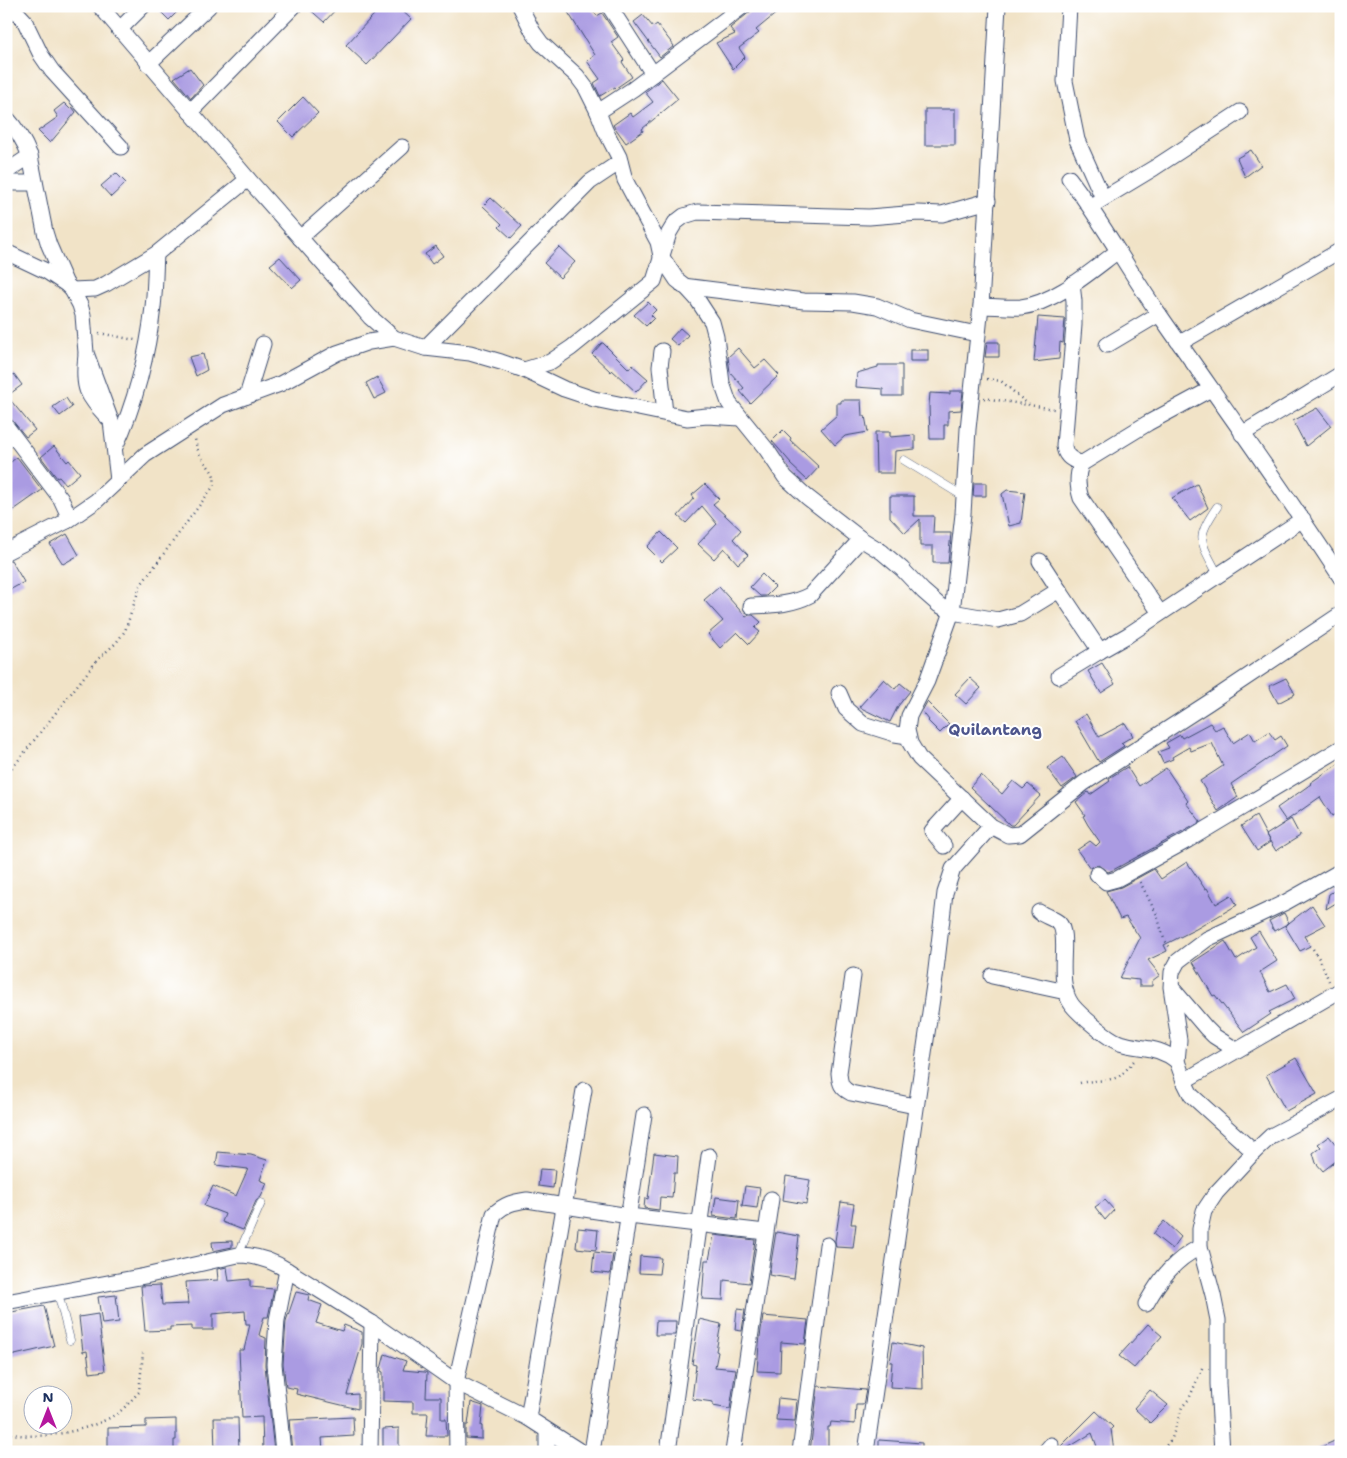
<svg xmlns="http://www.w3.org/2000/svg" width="1347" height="1458" font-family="'Shantell Sans',sans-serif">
<rect width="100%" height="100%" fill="#fff"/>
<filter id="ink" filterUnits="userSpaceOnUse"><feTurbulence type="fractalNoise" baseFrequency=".02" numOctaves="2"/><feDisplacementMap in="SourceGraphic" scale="10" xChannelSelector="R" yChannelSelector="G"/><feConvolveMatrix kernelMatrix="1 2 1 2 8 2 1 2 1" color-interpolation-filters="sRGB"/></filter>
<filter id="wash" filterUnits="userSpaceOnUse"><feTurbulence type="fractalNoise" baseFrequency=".0096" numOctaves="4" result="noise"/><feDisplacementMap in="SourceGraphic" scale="20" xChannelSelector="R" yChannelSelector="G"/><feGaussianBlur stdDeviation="1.12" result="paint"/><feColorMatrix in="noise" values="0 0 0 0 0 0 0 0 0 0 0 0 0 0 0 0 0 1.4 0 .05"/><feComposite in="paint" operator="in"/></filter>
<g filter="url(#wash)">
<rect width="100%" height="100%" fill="#f1e3c7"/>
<g id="blocks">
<g fill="#aa9be2">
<polygon points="155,6 183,6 169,20"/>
<polygon points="306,6 339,6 324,22"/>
<polygon points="382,6 397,6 411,19 367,65 346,45"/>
<polygon points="564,6 589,6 597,16 602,13 618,37 611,42 624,60 622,62 632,77 616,88 615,87 600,96 594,83 600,79 587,61 595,55"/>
<polygon points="757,6 785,6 756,30 759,33 739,48 745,57 733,69 716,43 735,34 730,28"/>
<polygon points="643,15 653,27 657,24 674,46 660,57 634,22"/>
<polygon points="190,68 203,85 191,98 174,78"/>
<polygon points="662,79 678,99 642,129 643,131 626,143 613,125 630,113 633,117 653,102 645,92"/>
<polygon points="303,97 318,113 293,137 278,122"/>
<polygon points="64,103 70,109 72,107 76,112 50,143 38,131 58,117 54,111"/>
<rect x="925" y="109" width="30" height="36"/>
<polygon points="1251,150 1261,165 1245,177 1237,158"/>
<polygon points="116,173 126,183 111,197 101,186"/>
<polygon points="491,198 522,226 511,238 499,227 502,224 483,206"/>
<polygon points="436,246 443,256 432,264 425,254"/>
<polygon points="559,247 575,262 560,278 544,263"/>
<polygon points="280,257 301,280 292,288 270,265"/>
<polygon points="648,302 656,310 651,315 654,318 646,326 634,315"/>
<polygon points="1038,317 1065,319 1063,343 1060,342 1059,359 1034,362"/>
<polygon points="680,328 688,335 678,346 670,339"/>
<polygon points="987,342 999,342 999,357 985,357"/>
<polygon points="602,343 603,343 629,369 632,365 648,379 636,392 612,370 611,372 592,354"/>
<polygon points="738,348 755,368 765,360 779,375 750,403 740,391 744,388 730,372 728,357"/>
<rect x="910" y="350" width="18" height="11"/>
<polygon points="203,354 207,370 196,376 189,357"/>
<polygon points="878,365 902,365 902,396 883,396 883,389 856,387 857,373 878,367"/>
<polygon points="14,374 22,385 7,396 35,430 26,437 6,413 6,380"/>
<polygon points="377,377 386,393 374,399 366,383"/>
<polygon points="950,391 963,391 961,410 948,411 948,425 944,425 944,439 930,439 929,405 930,393 950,394"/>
<polygon points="66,398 72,407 60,416 53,407"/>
<polygon points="841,400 861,400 862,416 865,416 868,432 845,436 835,445 821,429 837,415 837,403 841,403"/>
<polygon points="1317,408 1331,426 1306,446 1293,421"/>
<polygon points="783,430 791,438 790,440 819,467 807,480 790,464 791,463 772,441"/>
<polygon points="875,432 890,432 890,437 915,435 915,449 895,451 894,473 876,473"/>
<polygon points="54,446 67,462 69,460 80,473 66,485 59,477 57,478 41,457"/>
<polygon points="17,457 42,490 11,512 6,506 6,466"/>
<polygon points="974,483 986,483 986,496 973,496"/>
<polygon points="705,484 719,499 713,504 741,530 733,539 748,555 738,564 724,548 714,559 698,544 717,524 702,506 686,523 678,516 694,498 692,495"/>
<polygon points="1197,484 1208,508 1190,521 1172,498"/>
<polygon points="1007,490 1025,492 1021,523 1009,526 1002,494"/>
<polygon points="890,496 914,496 914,516 934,516 933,533 951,533 948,563 933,563 933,546 920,546 920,519 905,533 890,517"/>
<polygon points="661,532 677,548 662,562 647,547"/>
<polygon points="67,534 79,555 63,564 50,544"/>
<polygon points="11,560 24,582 6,592 6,561"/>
<polygon points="762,574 775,587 766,596 760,596 750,587"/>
<polygon points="719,587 746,617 749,615 753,615 761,622 755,628 760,632 749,644 737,632 720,648 708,634 723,621 704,600"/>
<polygon points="1102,663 1115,684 1101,693 1088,671"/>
<polygon points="970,678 981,688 966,704 955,694"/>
<polygon points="1286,678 1295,694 1278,703 1269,686"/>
<polygon points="884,679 895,689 900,683 910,691 898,706 890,722 859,707"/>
<polygon points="927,702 949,724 940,733 928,721 929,720 922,711"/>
<polygon points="1086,714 1099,737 1125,723 1133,736 1121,743 1124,746 1099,762 1075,721"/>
<polygon points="1210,723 1215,730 1223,726 1233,743 1250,732 1255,741 1269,732 1275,740 1281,736 1287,746 1231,784 1238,797 1218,811 1200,781 1223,766 1212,743 1191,751 1189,747 1172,757 1173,759 1163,763 1158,752 1169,748 1166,743 1180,735 1182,738"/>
<polygon points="1063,757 1077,777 1062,788 1047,768"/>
<polygon points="1341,762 1341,811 1332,816 1320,797 1286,821 1277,808 1311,784 1310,783"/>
<polygon points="1127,767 1139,786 1166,768 1188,801 1186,803 1201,822 1113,870 1108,872 1098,865 1090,868 1077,850 1090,841 1096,846 1100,842 1088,825 1083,816 1085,815 1076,802 1088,792 1090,795 1110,781 1109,778"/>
<polygon points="981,775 1002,794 1013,781 1023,789 1028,784 1041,795 1013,825 1010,825 970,787"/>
<polygon points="1256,816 1270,842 1257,851 1241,826"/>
<polygon points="1291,819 1300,836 1276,851 1266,835"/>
<polygon points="1187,862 1205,889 1207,888 1216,904 1231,895 1237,905 1196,929 1164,945 1167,951 1148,960 1160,975 1152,981 1152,986 1139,986 1139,980 1120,978 1140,938 1126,917 1120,919 1106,891 1121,887 1154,869 1161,879"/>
<polygon points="1337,889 1341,896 1341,900 1326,909 1329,894"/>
<polygon points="1312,905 1325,925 1304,936 1310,946 1300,951 1285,926"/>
<polygon points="1284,913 1289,923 1274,931 1269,921"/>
<polygon points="1259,931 1277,961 1260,972 1270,992 1287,984 1295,999 1269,1012 1271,1014 1244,1032 1215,995 1213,996 1193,962 1225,941 1236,960 1256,947 1250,937"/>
<polygon points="1296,1058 1317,1094 1286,1111 1266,1075"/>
<polygon points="1329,1136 1341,1151 1341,1157 1323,1171 1316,1163 1313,1153 1321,1147 1318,1144"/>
<polygon points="218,1152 251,1155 267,1160 260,1180 267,1183 261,1197 256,1201 243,1230 222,1222 225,1214 204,1206 213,1186 236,1196 248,1169 216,1165"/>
<polygon points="654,1153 678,1156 677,1173 674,1173 672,1198 660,1197 659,1210 644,1208 645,1198 648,1199"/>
<polygon points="540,1169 555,1170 553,1188 538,1186"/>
<polygon points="786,1176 810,1180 806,1204 783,1200"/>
<polygon points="745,1186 760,1188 757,1208 742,1206"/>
<polygon points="716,1197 739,1200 737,1219 713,1216"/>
<polygon points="1105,1200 1114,1210 1105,1220 1095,1207"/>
<polygon points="841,1202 854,1204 851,1224 856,1224 853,1248 836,1247 835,1241"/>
<polygon points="1164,1221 1181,1237 1172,1249 1153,1234"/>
<polygon points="578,1228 598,1230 596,1250 576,1248"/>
<polygon points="776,1232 799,1236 794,1279 769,1275"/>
<polygon points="714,1235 755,1240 749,1283 724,1280 723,1300 702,1299 705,1260 709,1260"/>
<polygon points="232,1241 232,1247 213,1251 212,1242"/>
<polygon points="594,1252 613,1254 610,1274 592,1272"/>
<polygon points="640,1256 661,1258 659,1274 639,1273"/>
<polygon points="227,1267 229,1281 250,1279 250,1287 274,1289 268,1317 264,1317 259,1335 266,1338 265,1365 274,1452 263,1452 262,1417 242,1418 239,1350 244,1350 250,1324 246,1324 245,1311 213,1314 213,1330 192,1330 192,1326 170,1327 170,1330 145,1331 141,1286 160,1285 162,1305 188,1304 186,1282 218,1280 217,1269"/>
<polygon points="296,1292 309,1295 308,1300 322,1305 316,1323 342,1331 344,1325 362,1332 362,1344 347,1395 358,1394 358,1409 296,1394 297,1389 286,1387 283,1364 286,1321"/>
<polygon points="116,1295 119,1322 102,1324 98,1297"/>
<polygon points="44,1306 54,1346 6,1357 6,1313"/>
<polygon points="737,1309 745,1310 742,1331 735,1330"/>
<polygon points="98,1314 105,1371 90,1373 87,1351 83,1352 79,1317"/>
<polygon points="763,1316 808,1320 805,1344 781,1342 780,1372 757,1371 759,1344"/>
<polygon points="699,1319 721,1324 716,1351 718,1352 715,1367 736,1369 730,1409 713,1406 713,1402 692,1399 696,1365 692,1364"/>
<polygon points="656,1321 676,1321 675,1335 655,1335"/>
<polygon points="1148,1324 1162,1336 1134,1368 1119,1356"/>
<polygon points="893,1342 922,1348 923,1389 890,1387 892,1362 890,1362"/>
<polygon points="385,1354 406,1361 403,1370 425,1372 427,1373 426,1397 441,1397 441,1419 446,1419 447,1436 426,1436 428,1413 413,1413 413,1402 383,1401 383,1372 381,1371 381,1369"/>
<polygon points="818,1386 866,1390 863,1405 856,1405 855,1424 831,1422 830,1427 828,1427 828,1452 810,1452"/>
<polygon points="1150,1390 1168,1405 1150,1423 1134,1408"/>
<polygon points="778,1398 797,1400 795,1421 776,1420"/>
<polygon points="471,1402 483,1406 481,1426 482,1426 482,1439 466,1438 466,1425 468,1425"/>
<polygon points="1096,1411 1113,1427 1111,1429 1114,1452 1099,1452 1092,1433 1061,1452 1059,1450 1060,1447"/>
<polygon points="353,1417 354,1436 322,1438 323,1452 292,1452 289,1420"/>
<polygon points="214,1418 238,1418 239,1452 215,1452"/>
<polygon points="176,1419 176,1440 174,1440 174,1452 108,1452 108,1428 146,1427 146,1420"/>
<polygon points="399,1428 399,1452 383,1452 383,1429"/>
<polygon points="1341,1438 1341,1452 1310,1452"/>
<polygon points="879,1440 922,1443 922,1452 879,1452"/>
</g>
</g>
</g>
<g filter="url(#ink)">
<use href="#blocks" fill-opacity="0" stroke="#3b4a6e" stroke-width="1"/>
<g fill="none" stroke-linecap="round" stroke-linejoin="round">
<g stroke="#3b4a6e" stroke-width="9">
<g id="service">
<polyline points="904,460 963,496"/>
<path d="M 1217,507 C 1194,540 1201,541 1218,575"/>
<polyline points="238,1255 261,1203"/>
<polyline points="58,1293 70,1340"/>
</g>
</g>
<g stroke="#3b4a6e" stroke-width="17">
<g id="minor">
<polyline points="11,6 24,20 41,55 52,71 121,147"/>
<polyline points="100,6 248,179 357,302 370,317 394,338 425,348 470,353 501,362 524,370 564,389 594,399 687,418 707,416 740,418"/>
<polyline points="520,6 533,32 541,43 577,76 586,88 598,112"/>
<polyline points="609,6 653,74"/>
<polyline points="743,6 633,89 598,112 605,130 619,157 625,180 658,242 661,256 677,280 686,287 697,299 712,322 716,337 722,383 729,403 767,450 785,477 807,497 861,539 882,552 902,569 923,591 939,605 952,612 927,681 909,716 907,730 910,743 919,758 991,826 1008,835 1020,834 1084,783 1208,703 1341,614"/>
<polyline points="998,6 981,306 968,429 963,514 952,612 998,620 1020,614 1059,590 1100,651 1128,635 1303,519"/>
<polyline points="1069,6 1065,81 1077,140 1103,198"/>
<polyline points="119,30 143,6"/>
<polyline points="148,64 209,6"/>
<polyline points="190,112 294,6"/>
<path d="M 6,117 C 17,129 24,141 30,156 L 45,232 L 49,245 L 66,284"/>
<polyline points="6,172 30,156"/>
<path d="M 1069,178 C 1102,221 1128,270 1159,314 C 1220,402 1283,488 1341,578"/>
<polyline points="6,183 35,183"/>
<polyline points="1096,203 1154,168 1240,112"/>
<polyline points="300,238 402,147"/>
<polyline points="6,252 46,271 66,284 72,290 80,305 83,315 86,353 111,421 118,480"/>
<path d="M 1072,284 L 1074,301 L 1074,325 L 1064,446 C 1065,457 1072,459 1081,464"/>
<polyline points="683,286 804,301 853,302 877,306 910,320 977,334"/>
<polyline points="72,290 95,289 106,284 156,254 248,179"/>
<path d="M 981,306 C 994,306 1008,308 1021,307 C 1055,303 1091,271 1118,251"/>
<polyline points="1180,343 1341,250"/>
<polyline points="1107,345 1159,314"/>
<polyline points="425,348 590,182 620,162"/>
<polyline points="662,351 660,367 665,413"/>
<path d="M 86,355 C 82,389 86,394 108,418"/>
<polyline points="524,370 550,362 571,348 654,281 669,233 675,223 684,216 697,212 869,217 918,213 942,214 988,201"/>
<polyline points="247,396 263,344"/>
<polyline points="6,426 61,499 67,512 67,521"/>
<polyline points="1242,434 1341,374"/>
<path d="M 115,447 C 135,405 148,353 153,307 C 155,290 155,271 156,254"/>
<polyline points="6,552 67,521 96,501 145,455 223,405 280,384 337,353 369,342 394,338"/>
<polyline points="1040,561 1059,590"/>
<path d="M 751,606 C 772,605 791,605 810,595 L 861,539"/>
<path d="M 1160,613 L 1081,498 C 1077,485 1077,476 1081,464 L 1148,423 L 1211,389"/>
<polyline points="1059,676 1100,651"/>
<polyline points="839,693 846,709 863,724 895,734 908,736"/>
<polyline points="944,846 932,831 962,798"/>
<polyline points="1097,874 1106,882 1117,879 1188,840 1341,748"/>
<path d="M 1039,912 C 1045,916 1054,919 1059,923 C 1071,936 1054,981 1072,1005 C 1080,1015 1108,1039 1120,1043 C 1143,1050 1156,1045 1177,1061"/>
<path d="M 853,976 L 839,1073 C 840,1084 841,1088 851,1093 L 915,1106"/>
<polyline points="992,976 1066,992"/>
<polyline points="1172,988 1206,1028 1214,1036 1236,1050"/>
<polyline points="1184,1081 1341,990"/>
<polyline points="1254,1152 1271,1136 1341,1099"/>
<path d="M 6,1302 L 145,1276 L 238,1255 C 256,1255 271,1260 287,1270 L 372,1323 L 456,1382 L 528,1418 L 581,1452"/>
<path d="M 1146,1304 C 1160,1279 1174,1260 1200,1247"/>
<polyline points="528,1418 584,1090"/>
<polyline points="283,1452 274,1364 277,1320 287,1270"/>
<polyline points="370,1452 372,1323"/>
<path d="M 457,1452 L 456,1382 L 494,1214 C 505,1204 513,1202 527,1200 L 629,1216 L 765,1232"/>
<polyline points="547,1452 547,1431"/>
<polyline points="592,1452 644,1115"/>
<polyline points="668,1452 709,1156"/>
<polyline points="733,1452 771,1199"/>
<polyline points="800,1452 827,1245"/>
<polyline points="866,1452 935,978 945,893 953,869 991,826"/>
<polyline points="1045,1452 1051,1445"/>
<polyline points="1222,1452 1218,1384 1218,1320 1213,1295 1200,1247 1200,1229 1204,1211 1216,1193 1254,1152 1191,1095 1184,1081 1177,1061 1179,1040 1171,987 1172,972 1178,961 1207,939 1286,902 1341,871"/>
</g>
</g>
<g stroke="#3b4a6e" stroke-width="2.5" stroke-dasharray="1 4" stroke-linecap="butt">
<polyline points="99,333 135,340"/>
<polyline points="987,379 1001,381 1029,405 1054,409"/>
<polyline points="984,398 1028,405"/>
<path d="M 6,776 L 98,659 L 116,643 L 125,631 L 140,586 L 213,487 C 218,474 209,469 202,458 C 198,452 196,446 195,438"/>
<polyline points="1140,882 1157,915 1164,939 1171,949"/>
<polyline points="1313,949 1320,960 1329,981"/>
<path d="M 1080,1083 C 1091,1080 1112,1082 1121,1075 C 1126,1071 1130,1065 1135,1060"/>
<path d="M 6,1432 C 35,1442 88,1431 113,1416 C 123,1411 131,1400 139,1392 L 143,1353"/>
<polyline points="1159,1452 1166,1446 1172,1438 1182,1407 1189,1399 1203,1366"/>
</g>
<use href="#service" stroke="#fff" stroke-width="8"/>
<use href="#minor" stroke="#fff" stroke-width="15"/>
</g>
</g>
<g text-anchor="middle" stroke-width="4" stroke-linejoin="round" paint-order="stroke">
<g font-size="16" font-weight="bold" fill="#4d558c" stroke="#fff">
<text x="995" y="735">Quilantang</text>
</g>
</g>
<rect width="1347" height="1458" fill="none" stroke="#fff" stroke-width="25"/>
<g transform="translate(48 1410)"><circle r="24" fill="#ffffff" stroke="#a4acbf"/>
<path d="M0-4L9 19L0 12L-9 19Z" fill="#b5179e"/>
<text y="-8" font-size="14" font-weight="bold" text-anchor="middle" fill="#1b2f5e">N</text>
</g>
</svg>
